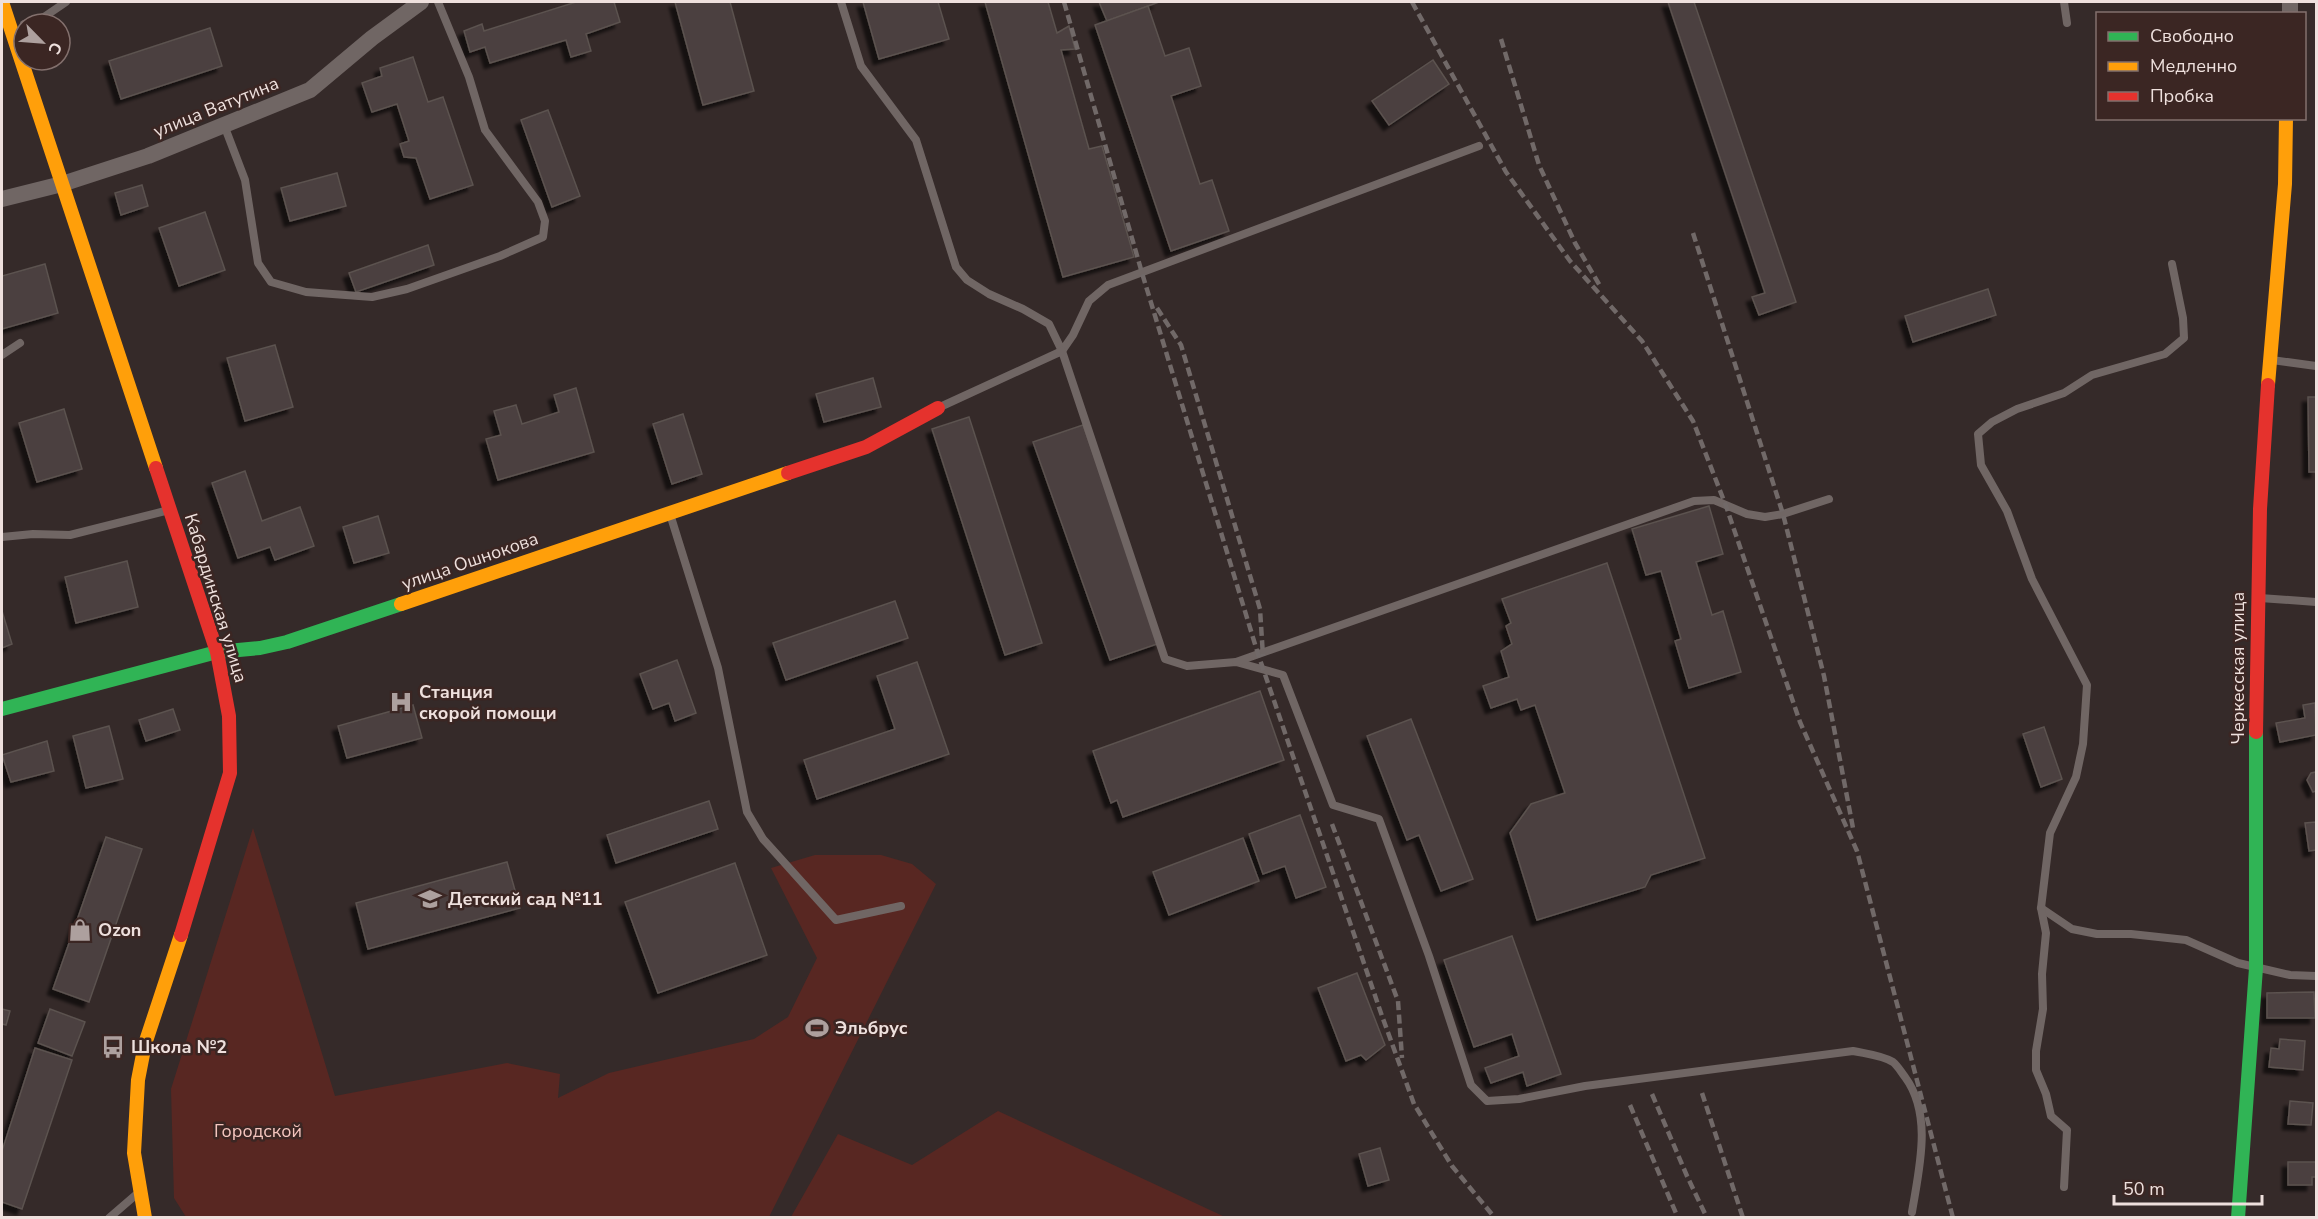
<svg xmlns="http://www.w3.org/2000/svg" width="2318" height="1219" font-family="'Nunito Sans',sans-serif">
<defs>
<filter id="shadow"><feDropShadow dx="-5.5" dy="5.5" stdDeviation="1.5" flood-color="#0009"/></filter>
</defs>
<rect width="100%" height="100%" fill="#352a29"/>
<g fill="#582722">
<polygon points="253,828 335,1096 507,1063 560,1074 558,1098 609,1073 754,1039 788,1017 817,958 771,868 815,855 881,855 912,864 936,884 769,1217 186,1217 174,1198 171,1089"/>
<polygon points="998,1111 1225,1217 791,1217 838,1134 912,1165"/>
</g>
<g fill="#4b403f" stroke="#5b524f" stroke-width="1.5" filter="url(#shadow)">
<polygon points="576,2 614,2 620,22 586,34 591,51 571,57 566,40 490,63 485,47 470,52 464,31 482,24 484,31"/>
<polygon points="675,2 730,2 754,91 703,105"/>
<polygon points="863,2 938,2 949,39 879,59"/>
<polygon points="985,2 1048,2 1057,33 1069,26 1075,49 1061,50 1089,149 1102,146 1134,257 1063,277"/>
<polygon points="1099,2 1159,2 1107,21"/>
<polygon points="1668,2 1694,2 1796,302 1759,315 1752,297 1765,293"/>
<polygon points="1148,6 1165,56 1189,48 1201,86 1171,96 1200,184 1212,180 1229,231 1171,251 1095,25"/>
<polygon points="210,28 222,66 121,99 109,61"/>
<polygon points="413,57 428,102 443,97 473,185 430,199 416,158 404,157 400,144 409,141 397,104 372,112 362,83 382,76 380,68"/>
<polygon points="1433,60 1449,84 1389,125 1372,101"/>
<polygon points="548,110 580,196 552,207 521,120"/>
<polygon points="337,173 346,206 290,221 281,188"/>
<polygon points="142,185 148,206 121,215 115,193"/>
<polygon points="205,212 225,270 179,286 159,228"/>
<polygon points="428,245 434,265 356,292 349,273"/>
<polygon points="45,264 58,313 2,329 2,276"/>
<polygon points="1988,289 1996,315 1913,342 1905,316"/>
<polygon points="275,345 293,407 245,421 227,358"/>
<polygon points="873,378 881,407 824,422 816,394"/>
<polygon points="576,388 594,452 498,480 486,439 501,435 494,411 516,405 522,424 559,412 554,395"/>
<polygon points="2308,397 2316,397 2316,472 2309,472"/>
<polygon points="64,409 82,469 37,482 19,423"/>
<polygon points="683,414 702,474 672,484 653,424"/>
<polygon points="969,417 1042,643 1005,655 932,429"/>
<polygon points="1083,425 1160,643 1110,660 1033,442"/>
<polygon points="245,471 262,521 300,507 314,546 275,560 270,547 238,558 212,483"/>
<polygon points="1709,506 1723,554 1696,562 1712,615 1723,611 1741,672 1689,688 1675,641 1681,639 1661,571 1646,575 1632,529"/>
<polygon points="378,516 389,553 354,563 343,527"/>
<polygon points="127,561 138,607 76,623 65,577"/>
<polygon points="1607,563 1705,858 1651,875 1645,887 1537,920 1510,833 1531,804 1565,793 1535,705 1521,710 1517,699 1491,708 1483,686 1509,677 1501,651 1512,644 1506,626 1511,623 1502,599"/>
<polygon points="895,601 908,638 786,680 773,643"/>
<polygon points="2,611 12,644 2,648"/>
<polygon points="677,660 696,713 675,721 669,703 653,709 640,674"/>
<polygon points="917,662 949,754 817,799 804,760 895,729 877,676"/>
<polygon points="1260,691 1284,760 1123,817 1117,800 1111,803 1093,751"/>
<polygon points="2315,703 2316,735 2280,742 2276,723 2305,718 2303,705"/>
<polygon points="413,705 422,738 347,758 338,726"/>
<polygon points="173,709 180,730 146,741 139,720"/>
<polygon points="1411,719 1473,879 1441,891 1419,835 1407,840 1367,736"/>
<polygon points="109,726 123,779 86,788 73,736"/>
<polygon points="2044,727 2062,779 2041,787 2023,734"/>
<polygon points="47,741 54,771 11,782 2,755"/>
<polygon points="2316,772 2316,791 2313,792 2307,780 2311,773"/>
<polygon points="709,801 718,829 616,863 607,835"/>
<polygon points="1300,815 1326,887 1296,898 1285,866 1263,874 1249,834"/>
<polygon points="2316,822 2316,850 2309,851 2305,823"/>
<polygon points="106,837 142,849 89,1002 53,989"/>
<polygon points="1243,838 1259,881 1169,915 1153,872"/>
<polygon points="507,862 520,908 368,949 356,903"/>
<polygon points="735,863 767,955 658,993 625,902"/>
<polygon points="1512,936 1561,1074 1527,1086 1523,1072 1491,1083 1485,1068 1519,1056 1512,1034 1474,1047 1444,960"/>
<polygon points="1357,973 1385,1045 1366,1060 1361,1055 1346,1061 1318,988"/>
<polygon points="2314,992 2315,1018 2267,1018 2267,993"/>
<polygon points="2,1009 10,1011 6,1025 2,1024"/>
<polygon points="50,1009 85,1022 72,1056 38,1043"/>
<polygon points="2280,1039 2305,1041 2303,1070 2269,1067 2271,1048 2279,1049"/>
<polygon points="35,1048 72,1060 22,1209 2,1202 2,1151"/>
<polygon points="2290,1101 2313,1103 2311,1125 2288,1124"/>
<polygon points="1380,1148 1389,1180 1368,1186 1359,1154"/>
<polygon points="2288,1162 2316,1162 2316,1177 2312,1177 2312,1185 2288,1185"/>
</g>
<g fill="none" stroke-linecap="round" stroke-linejoin="round">
<g stroke="#706664" stroke-width="8">
<polyline points="841,2 861,66 916,140 956,267 967,280 989,294 1023,309 1049,324 1062,351 1073,335 1089,301 1108,285 1479,146"/>
<polyline points="2064,2 2067,23"/>
<polyline points="24,24 44,17 66,2"/>
<polyline points="224,125 245,180 258,263 271,282 306,292 372,297 407,289 500,256 543,237 545,221 538,202 485,130 469,77 438,2"/>
<polyline points="2,355 20,343"/>
<polyline points="2272,360 2316,366"/>
<path d="M 940,407 L 1062,351 L 1165,659 L 1187,666 L 1236,662 L 1283,675 L 1333,805 L 1379,819 L 1429,956 L 1471,1085 L 1487,1101 L 1519,1099 L 1585,1086 L 1853,1051 C 1867,1054 1881,1055 1893,1062 C 1898,1066 1901,1072 1905,1077 C 1933,1115 1919,1169 1912,1212"/>
<polyline points="670,514 718,668 747,812 763,839 836,920 901,906"/>
<polyline points="2,537 33,534 70,535 169,510"/>
<polyline points="2260,598 2316,602"/>
<polyline points="1236,662 1694,501 1714,500 1747,514 1765,517 1783,514 1829,499"/>
<polyline points="2041,908 2072,929 2097,934 2131,934 2186,940 2238,963 2290,975 2316,976"/>
<polyline points="2064,1187 2067,1130 2051,1116 2046,1094 2036,1070 2036,1051 2043,1009 2042,974 2046,933 2041,908 2050,833 2076,777 2083,744 2087,685 2032,579 2007,511 1981,465 1978,434 1992,422 2017,409 2064,393 2092,375 2165,354 2184,338 2183,318 2172,264"/>
<polyline points="109,1218 138,1193"/>
</g>
<g stroke="#706664" stroke-width="16">
<polyline points="2290,14 2290,2"/>
<polyline points="2,199 62,184 148,156 310,90 372,38 421,2"/>
</g>
<g stroke="#30b455" stroke-width="14">
<polyline points="2,709 217,652 260,648 287,642 401,604"/>
<polyline points="2238,1218 2256,968 2256,732"/>
</g>
<g stroke="#ff9f0a" stroke-width="14">
<polyline points="2,2 156,468"/>
<polyline points="2268,385 2285,184 2286,118"/>
<polyline points="401,604 788,473"/>
<polyline points="145,1218 134,1153 138,1080 145,1044 181,935"/>
</g>
<g stroke="#e5322d" stroke-width="14">
<polyline points="156,468 217,652 229,716 230,773 181,935"/>
<polyline points="788,473 866,447 938,408"/>
<polyline points="2256,732 2260,509 2268,385"/>
</g>
<g stroke="#716968" stroke-width="4.5" stroke-dasharray="9 4.5" stroke-linecap="butt">
<polyline points="1064,2 1142,273 1258,654 1382,1016 1414,1104 1452,1166 1495,1218"/>
<polyline points="1412,2 1506,172 1570,261 1642,341 1693,421 1726,506 1800,722 1857,851 1953,1218"/>
<polyline points="1501,39 1539,165 1575,243 1600,286"/>
<polyline points="1693,233 1783,514 1824,676 1853,828"/>
<polyline points="1157,308 1181,345 1260,609 1263,656"/>
<polyline points="1332,824 1398,1001 1402,1058"/>
<polyline points="1702,1093 1743,1218"/>
<polyline points="1652,1094 1687,1176 1707,1218"/>
<polyline points="1630,1105 1678,1218"/>
</g>
</g>
<defs>
<g id="hospital-bare" transform="scale(1.8)"><path d="M-5-5h3v3.5h4V-5h3V5h-3V1.5h-4V5h-3Z" fill="#ada09e" stroke="#3b2623" stroke-width="2.5" paint-order="stroke"/></g>
<g id="school-bare" transform="scale(1.8)"><path d="M0-5L7-2L0 1L-7-2ZM-4 1L0 2.5L4 1V4Q0 6-4 4Z" fill="#ada09e" stroke="#3b2623" stroke-width="2.5" paint-order="stroke"/></g>
<g id="shop-bare" transform="scale(1.8)"><path d="M-5-2.5h2.3a2.7 3.5 0 0 1 5.4 0H5L5.5 6h-11ZM-1.5-2.5h3a1.5 2.3 0 0 0-3 0Z" fill="#ada09e" stroke="#3b2623" stroke-width="2.5" paint-order="stroke"/></g>
<g id="stadium-bare" transform="scale(1.8)"><path d="M0-5a6.5 5 0 1 0 0 10a6.5 5 0 1 0 0-10ZM-3.5-1.8h7v3.6h-7Z" fill="#ada09e" stroke="#3b2623" stroke-width="2.5" paint-order="stroke"/></g>
<g id="bus-bare" transform="scale(1.8)"><path d="M-5-6H5V4H4V6H2V4H-2V6H-4V4H-5ZM-3.5-4V0h7V-4ZM-3.5 1.2v1.5H-2V1.2ZM2 1.2v1.5H3.5V1.2Z" fill="#ada09e" stroke="#3b2623" stroke-width="2.5" paint-order="stroke"/></g>
</defs>
<g fill-rule="evenodd">
<use href="#hospital-bare" x="401" y="702"/>
<use href="#school-bare" x="430" y="899"/>
<use href="#shop-bare" x="80" y="930"/>
<use href="#stadium-bare" x="817" y="1028"/>
<use href="#bus-bare" x="113" y="1047"/>
</g>
<g text-anchor="middle" stroke-width="5" stroke-linejoin="round" paint-order="stroke">
<g font-size="18" fill="#eee0dd" stroke="#3b2623">
<text transform="translate(216 107) rotate(-22)" y="6">улица Ватутина</text>
<text transform="translate(470 561) rotate(-19)" y="6">улица Ошнокова</text>
<text transform="translate(216 598) rotate(73)" y="6">Кабардинская улица</text>
<text transform="translate(2238 668) rotate(-90)" y="6">Черкесская улица</text>
</g>
<g font-size="18" font-weight="bold" fill="#eee0dd" stroke="#3b2623" text-anchor="start">
<text x="419" y="698">Станция<tspan x="419" dy="21">скорой помощи</tspan></text>
<text x="448" y="905">Детский сад №11</text>
<text x="98" y="936">Ozon</text>
<text x="835" y="1034">Эльбрус</text>
<text x="131" y="1053">Школа №2</text>
</g>
<g font-size="18" fill="#f4c5be" stroke="#3b2623">
<text x="258" y="1137">Городской</text>
</g>
</g>
<rect width="2318" height="1219" fill="none" stroke="#eee0dd" stroke-width="6"/>
<rect x="2096" y="12" width="210" height="108" fill="#3b2623" stroke="#83706d" stroke-width="1.5"/>
<rect x="2108" y="32" width="30" height="9" fill="#30b455" stroke="#83706d" stroke-width="1.5"/>
<text x="2150" y="42" font-size="18" fill="#eee0dd">Свободно</text>
<rect x="2108" y="62" width="30" height="9" fill="#ff9f0a" stroke="#83706d" stroke-width="1.5"/>
<text x="2150" y="72" font-size="18" fill="#eee0dd">Медленно</text>
<rect x="2108" y="92" width="30" height="9" fill="#e5322d" stroke="#83706d" stroke-width="1.5"/>
<text x="2150" y="102" font-size="18" fill="#eee0dd">Пробка</text>
<g transform="translate(42 42) rotate(115)"><circle r="28" fill="#3b2623" stroke="#83706d" stroke-width="1.5"/>
<path d="M0-4.5L10 22L0 15L-10 22Z" fill="#ada09e"/>
<text y="-9" font-size="16" font-weight="bold" text-anchor="middle" fill="#eee0dd">С</text>
</g>
<path d="M2114 1195v9h148v-9" fill="none" stroke="#eee0dd" stroke-width="3"/>
<text x="2123" y="1195" font-size="18" fill="#eee0dd" stroke="#3b2623" stroke-width="4.5" paint-order="stroke">50 m</text>
</svg>
